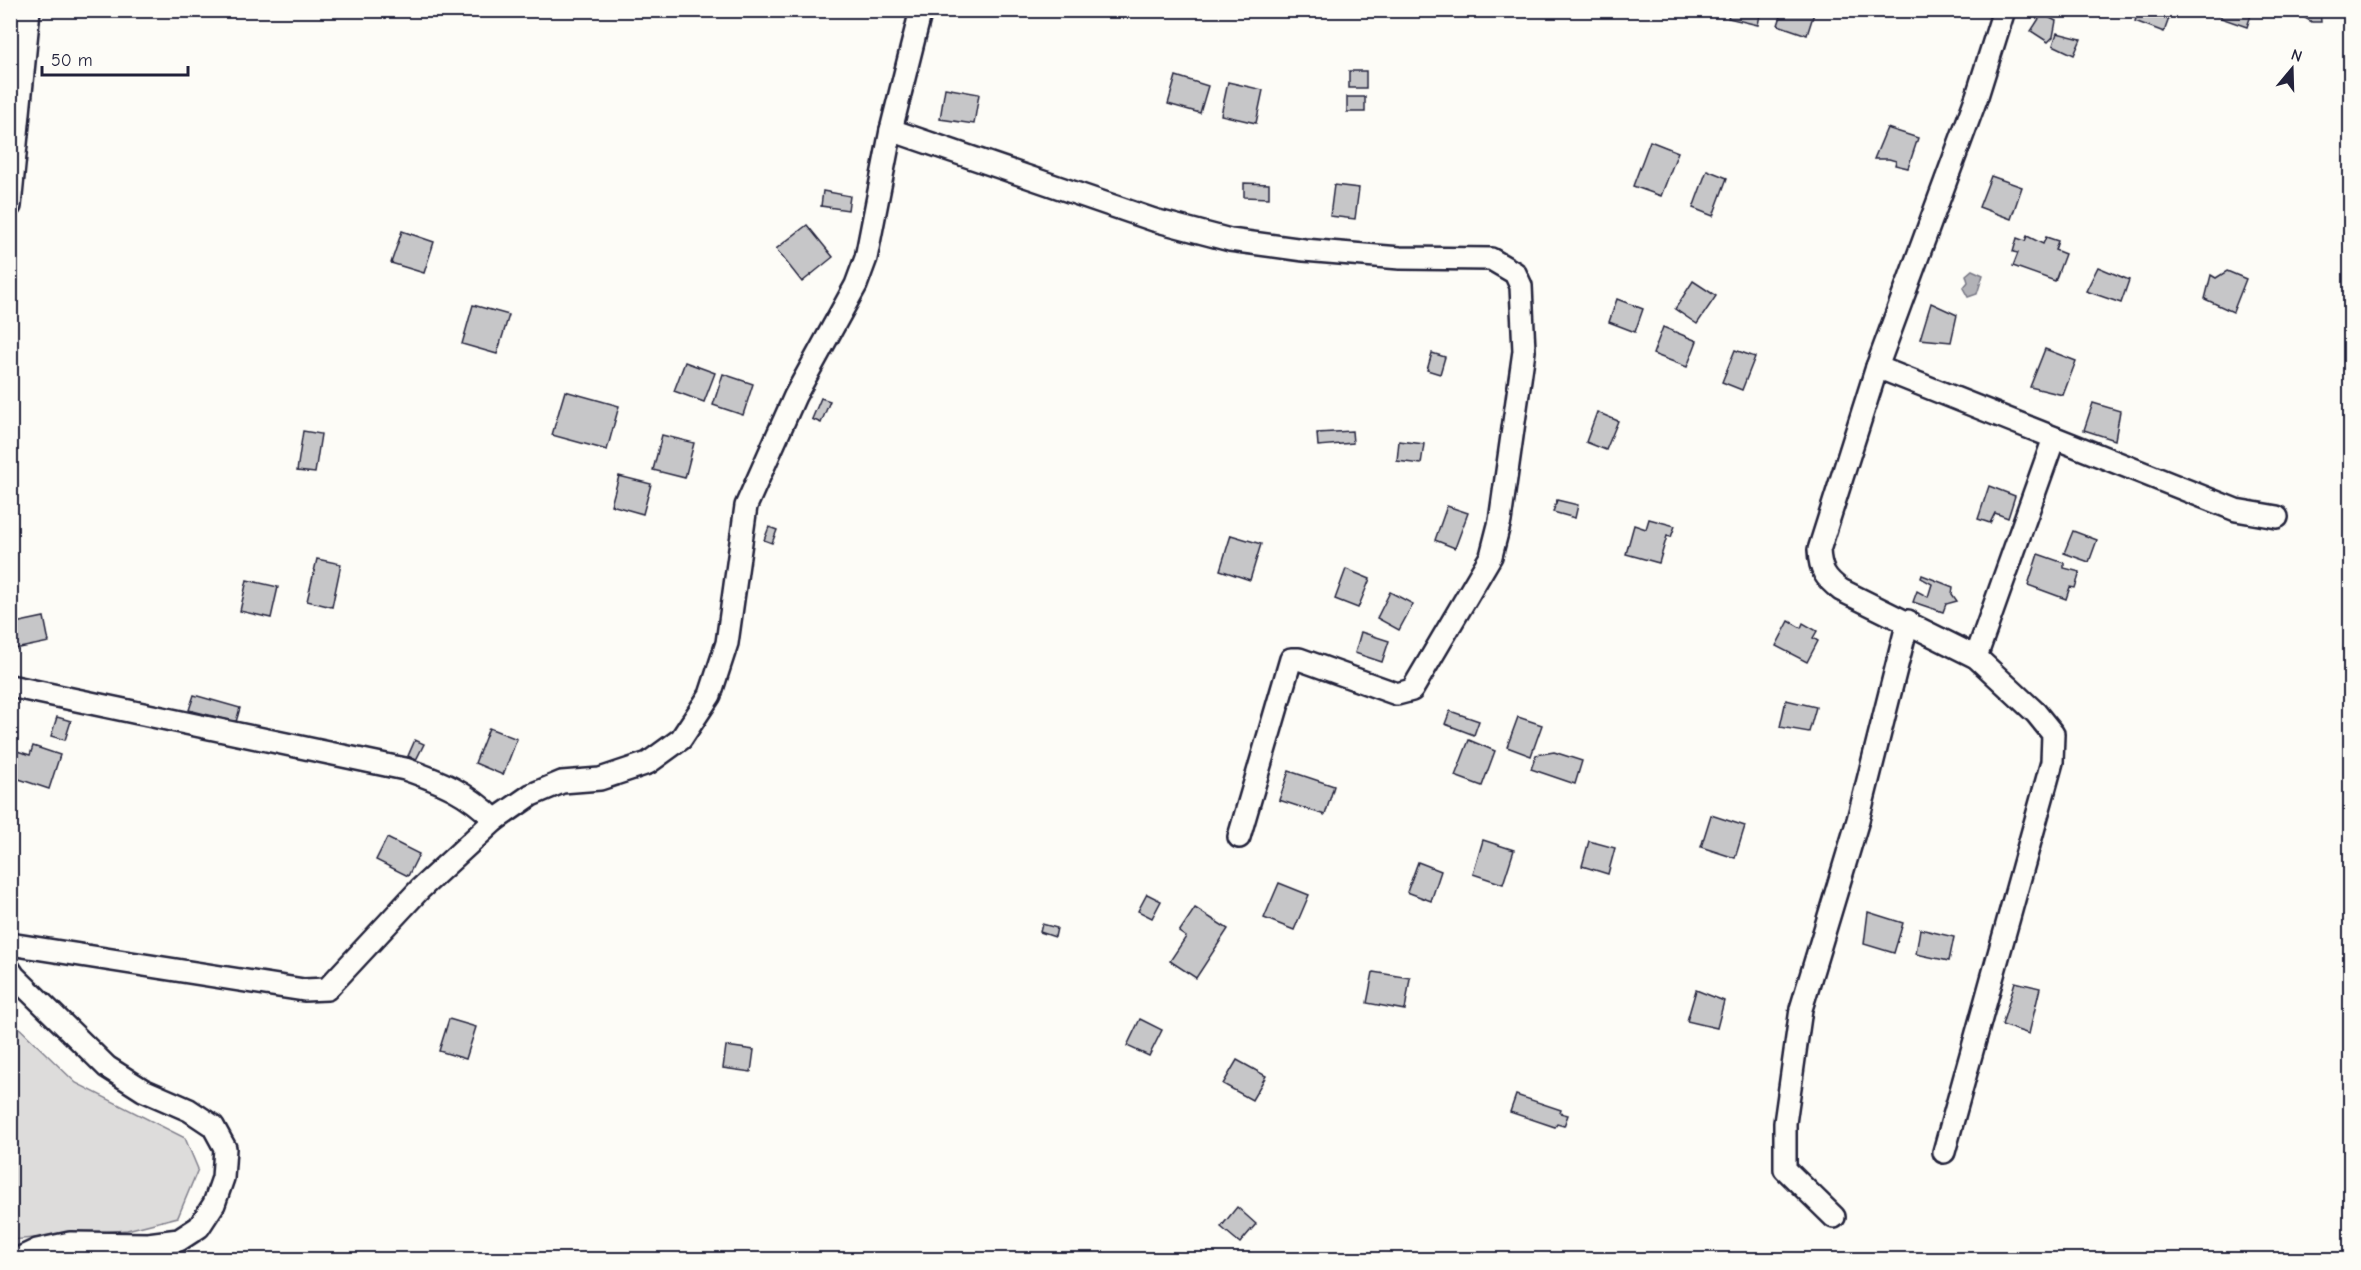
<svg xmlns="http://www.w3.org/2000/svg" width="2361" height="1270" font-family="'Comic Neue',sans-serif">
<rect width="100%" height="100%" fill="#fdfcf7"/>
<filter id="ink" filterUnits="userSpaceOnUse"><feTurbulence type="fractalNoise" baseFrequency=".0167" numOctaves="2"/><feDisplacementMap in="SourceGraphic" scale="12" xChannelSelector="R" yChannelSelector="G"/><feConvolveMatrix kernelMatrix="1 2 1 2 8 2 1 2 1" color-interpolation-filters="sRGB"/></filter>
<g filter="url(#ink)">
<polygon fill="#dddcdb" stroke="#807f8b" stroke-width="1.5" points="10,1019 76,1083 185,1138 198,1169 178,1217 127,1230 11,1240"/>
<polygon fill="#b2b2b7" stroke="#787885" stroke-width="1.5" points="1972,270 1983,275 1977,294 1968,297 1963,288 1968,282 1966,275"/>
<g fill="#c6c6c8" stroke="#22223b" stroke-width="1.5">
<polygon points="1730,10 1761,10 1758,25 1728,18"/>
<polygon points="1783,10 1815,10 1807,35 1778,25"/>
<polygon points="2139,10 2172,10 2164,32 2135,21"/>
<polygon points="2220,10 2246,10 2245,13 2251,15 2247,27 2221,18"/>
<polygon points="2291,10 2320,10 2321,22 2312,22"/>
<polygon points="2042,14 2056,21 2053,37 2048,42 2031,31"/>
<polygon points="2057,33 2081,39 2074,55 2053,45"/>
<rect x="1349" y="71" width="17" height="17"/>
<polygon points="1176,76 1208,86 1200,113 1168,104"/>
<polygon points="1228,82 1263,90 1256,123 1221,115"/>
<polygon points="945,88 979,94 974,124 940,119"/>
<rect x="1347" y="97" width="18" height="15"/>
<polygon points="1887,128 1918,138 1908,168 1895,165 1896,161 1889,159 1874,159"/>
<polygon points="1650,141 1678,152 1661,196 1633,186"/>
<polygon points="1707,170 1727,178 1713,216 1693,208"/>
<polygon points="1991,176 2022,187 2011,219 1979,207"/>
<polygon points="1244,183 1269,184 1269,198 1244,197"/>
<polygon points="1334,185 1359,188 1355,219 1330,216"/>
<polygon points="823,191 850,196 848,210 821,206"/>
<polygon points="807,225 833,257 802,282 776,249"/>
<polygon points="402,231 434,242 424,273 391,263"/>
<polygon points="2027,236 2043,244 2046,237 2058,241 2055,250 2065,254 2055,281 2013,266 2018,253 2013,252 2017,238 2025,241"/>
<polygon points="2098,267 2129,280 2121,303 2086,291"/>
<polygon points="2227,271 2246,279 2233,312 2205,299 2211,275 2216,278"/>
<polygon points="1693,281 1716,296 1697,324 1675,309"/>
<polygon points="1617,299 1643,309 1635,332 1609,322"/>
<polygon points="1931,303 1957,315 1951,342 1920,339"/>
<polygon points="473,305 509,315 497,354 462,344"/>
<polygon points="1663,327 1697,341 1687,367 1653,354"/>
<polygon points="2045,349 2076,361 2063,395 2030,387"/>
<polygon points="1735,350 1755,357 1742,390 1722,382"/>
<polygon points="1432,353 1445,357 1440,374 1427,370"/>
<polygon points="685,362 715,373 704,402 674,391"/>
<polygon points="723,374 753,384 743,415 713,405"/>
<polygon points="565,391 619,406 607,450 552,435"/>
<polygon points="821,398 830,401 821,423 812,419"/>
<polygon points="2093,403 2120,411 2115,440 2084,430"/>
<polygon points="1597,412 1618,421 1606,450 1586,442"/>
<polygon points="303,431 321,434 315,473 297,471"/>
<polygon points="1352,431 1353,443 1318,446 1317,433"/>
<polygon points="662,435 694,443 685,478 653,470"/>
<polygon points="1399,441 1424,444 1421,464 1397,461"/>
<polygon points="619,476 651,484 643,514 611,505"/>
<polygon points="1989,486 2015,496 2008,518 1995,513 1990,523 1978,519"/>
<polygon points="1557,500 1578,505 1575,518 1553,512"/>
<polygon points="1447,506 1468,513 1455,548 1435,540"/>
<polygon points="1649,519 1675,526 1671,537 1667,536 1659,563 1626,554 1634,525 1646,529"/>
<polygon points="769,527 777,530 772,543 764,540"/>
<polygon points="2073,531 2097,540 2089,562 2064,553"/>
<polygon points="1231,535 1261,544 1250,580 1220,570"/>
<polygon points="2038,554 2064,563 2064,568 2080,572 2075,588 2070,587 2066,599 2028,585"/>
<polygon points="317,559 341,564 332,607 307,601"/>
<polygon points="1346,569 1370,579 1358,608 1335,599"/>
<polygon points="1922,575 1953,587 1952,594 1957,601 1946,604 1943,612 1913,602 1917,591 1928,597 1932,584 1921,578"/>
<polygon points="247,580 278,587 271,618 240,611"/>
<polygon points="1390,592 1413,604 1399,630 1377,618"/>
<polygon points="44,617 49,642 10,650 10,624"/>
<polygon points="1789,621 1801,628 1803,623 1817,631 1813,638 1818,641 1807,662 1776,646"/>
<polygon points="1361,632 1389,641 1382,662 1355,653"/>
<polygon points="194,695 240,708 236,722 189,710"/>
<polygon points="1786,700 1816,707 1809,732 1780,727"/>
<polygon points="1450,711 1479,721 1474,735 1445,724"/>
<polygon points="57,717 71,721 65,740 51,736"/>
<polygon points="1518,717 1542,725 1531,756 1507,747"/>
<polygon points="489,728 517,739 503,775 475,763"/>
<polygon points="415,740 424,744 416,760 408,756"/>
<polygon points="1469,740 1495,751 1482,786 1455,776"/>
<polygon points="33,746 60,755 49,789 10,776 17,751 30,755"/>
<polygon points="1554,752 1582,761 1575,784 1531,769 1536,755"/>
<polygon points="1289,771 1334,786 1325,815 1279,800"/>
<polygon points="1711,815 1745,826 1735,858 1701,847"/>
<polygon points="387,838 419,854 408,876 376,860"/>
<polygon points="1483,840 1514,850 1503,884 1473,874"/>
<polygon points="1589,841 1615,848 1608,874 1582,866"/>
<polygon points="1418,862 1441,871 1431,901 1407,892"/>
<polygon points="1279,883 1309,895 1294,930 1264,918"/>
<polygon points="1147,894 1161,901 1152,918 1138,911"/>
<polygon points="1195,908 1228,929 1196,978 1170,961 1186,937 1179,932"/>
<polygon points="1868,912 1903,923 1894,953 1864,944"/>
<polygon points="1042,924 1057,928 1055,937 1040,932"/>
<polygon points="1920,929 1954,937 1949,961 1916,954"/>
<polygon points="1373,972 1410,978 1405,1010 1367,1003"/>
<polygon points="2015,982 2040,988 2029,1034 2002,1025"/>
<polygon points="1696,990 1724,1001 1717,1028 1687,1021"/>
<polygon points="449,1019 476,1027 466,1059 439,1051"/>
<polygon points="1140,1019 1162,1030 1149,1056 1127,1046"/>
<polygon points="726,1046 754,1050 751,1072 723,1068"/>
<polygon points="1237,1060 1266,1076 1252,1100 1223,1084"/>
<polygon points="1516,1095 1561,1110 1560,1113 1568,1115 1564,1126 1557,1124 1555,1127 1510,1112"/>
<polygon points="1237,1207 1256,1224 1240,1243 1221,1227"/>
</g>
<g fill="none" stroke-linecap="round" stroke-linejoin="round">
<g stroke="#22223b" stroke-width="26">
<g id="street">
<polyline points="891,130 1154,220 1230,240 1304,250 1400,258 1491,259 1515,273 1521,286 1524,351 1500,521 1491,556 1412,690 1397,694 1299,659 1291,659 1239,837"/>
<polyline points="10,206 29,10"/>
<polyline points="1877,367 2236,510 2277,517"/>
<polyline points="1976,657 2054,438"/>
<path d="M 10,686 L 405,769 C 442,782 467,792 495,820"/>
<polyline points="10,944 304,990 327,989 420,889 495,820 531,795 562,782 600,779 648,763 681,739 710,695 727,643 746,506 795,396 856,285 866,258 891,130 921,10"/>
<polyline points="10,970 14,976 107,1067 143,1090 189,1110 213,1126 225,1148 223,1178 214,1204 199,1227 179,1240 148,1244 70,1243 37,1250 16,1260"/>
<path d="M 1944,1152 L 2052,762 L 2053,734 L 2036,713 L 1976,657 L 1841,590 C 1825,578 1820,570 1819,550 L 1877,367 L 1977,96 L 2004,10"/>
<polyline points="1834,1217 1785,1169 1785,1123 1801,1009 1858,820 1908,621"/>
</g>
</g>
<use href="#street" stroke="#fdfcf7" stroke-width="21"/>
</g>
</g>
<rect width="2361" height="1270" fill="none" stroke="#fdfcf7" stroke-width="36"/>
<rect x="18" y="18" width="2325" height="1234" fill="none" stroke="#22223b" stroke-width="2" filter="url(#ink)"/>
<g transform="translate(2292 69) rotate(19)" stroke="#fdfcf7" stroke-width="4.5" paint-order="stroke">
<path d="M0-4.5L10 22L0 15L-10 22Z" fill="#22223b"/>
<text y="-9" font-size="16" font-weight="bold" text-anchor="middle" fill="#22223b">N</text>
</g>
<path d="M42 66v9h146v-9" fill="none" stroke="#22223b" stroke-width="3"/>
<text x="51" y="66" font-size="18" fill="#22223b" stroke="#fdfcf7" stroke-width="4.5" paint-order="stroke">50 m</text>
</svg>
